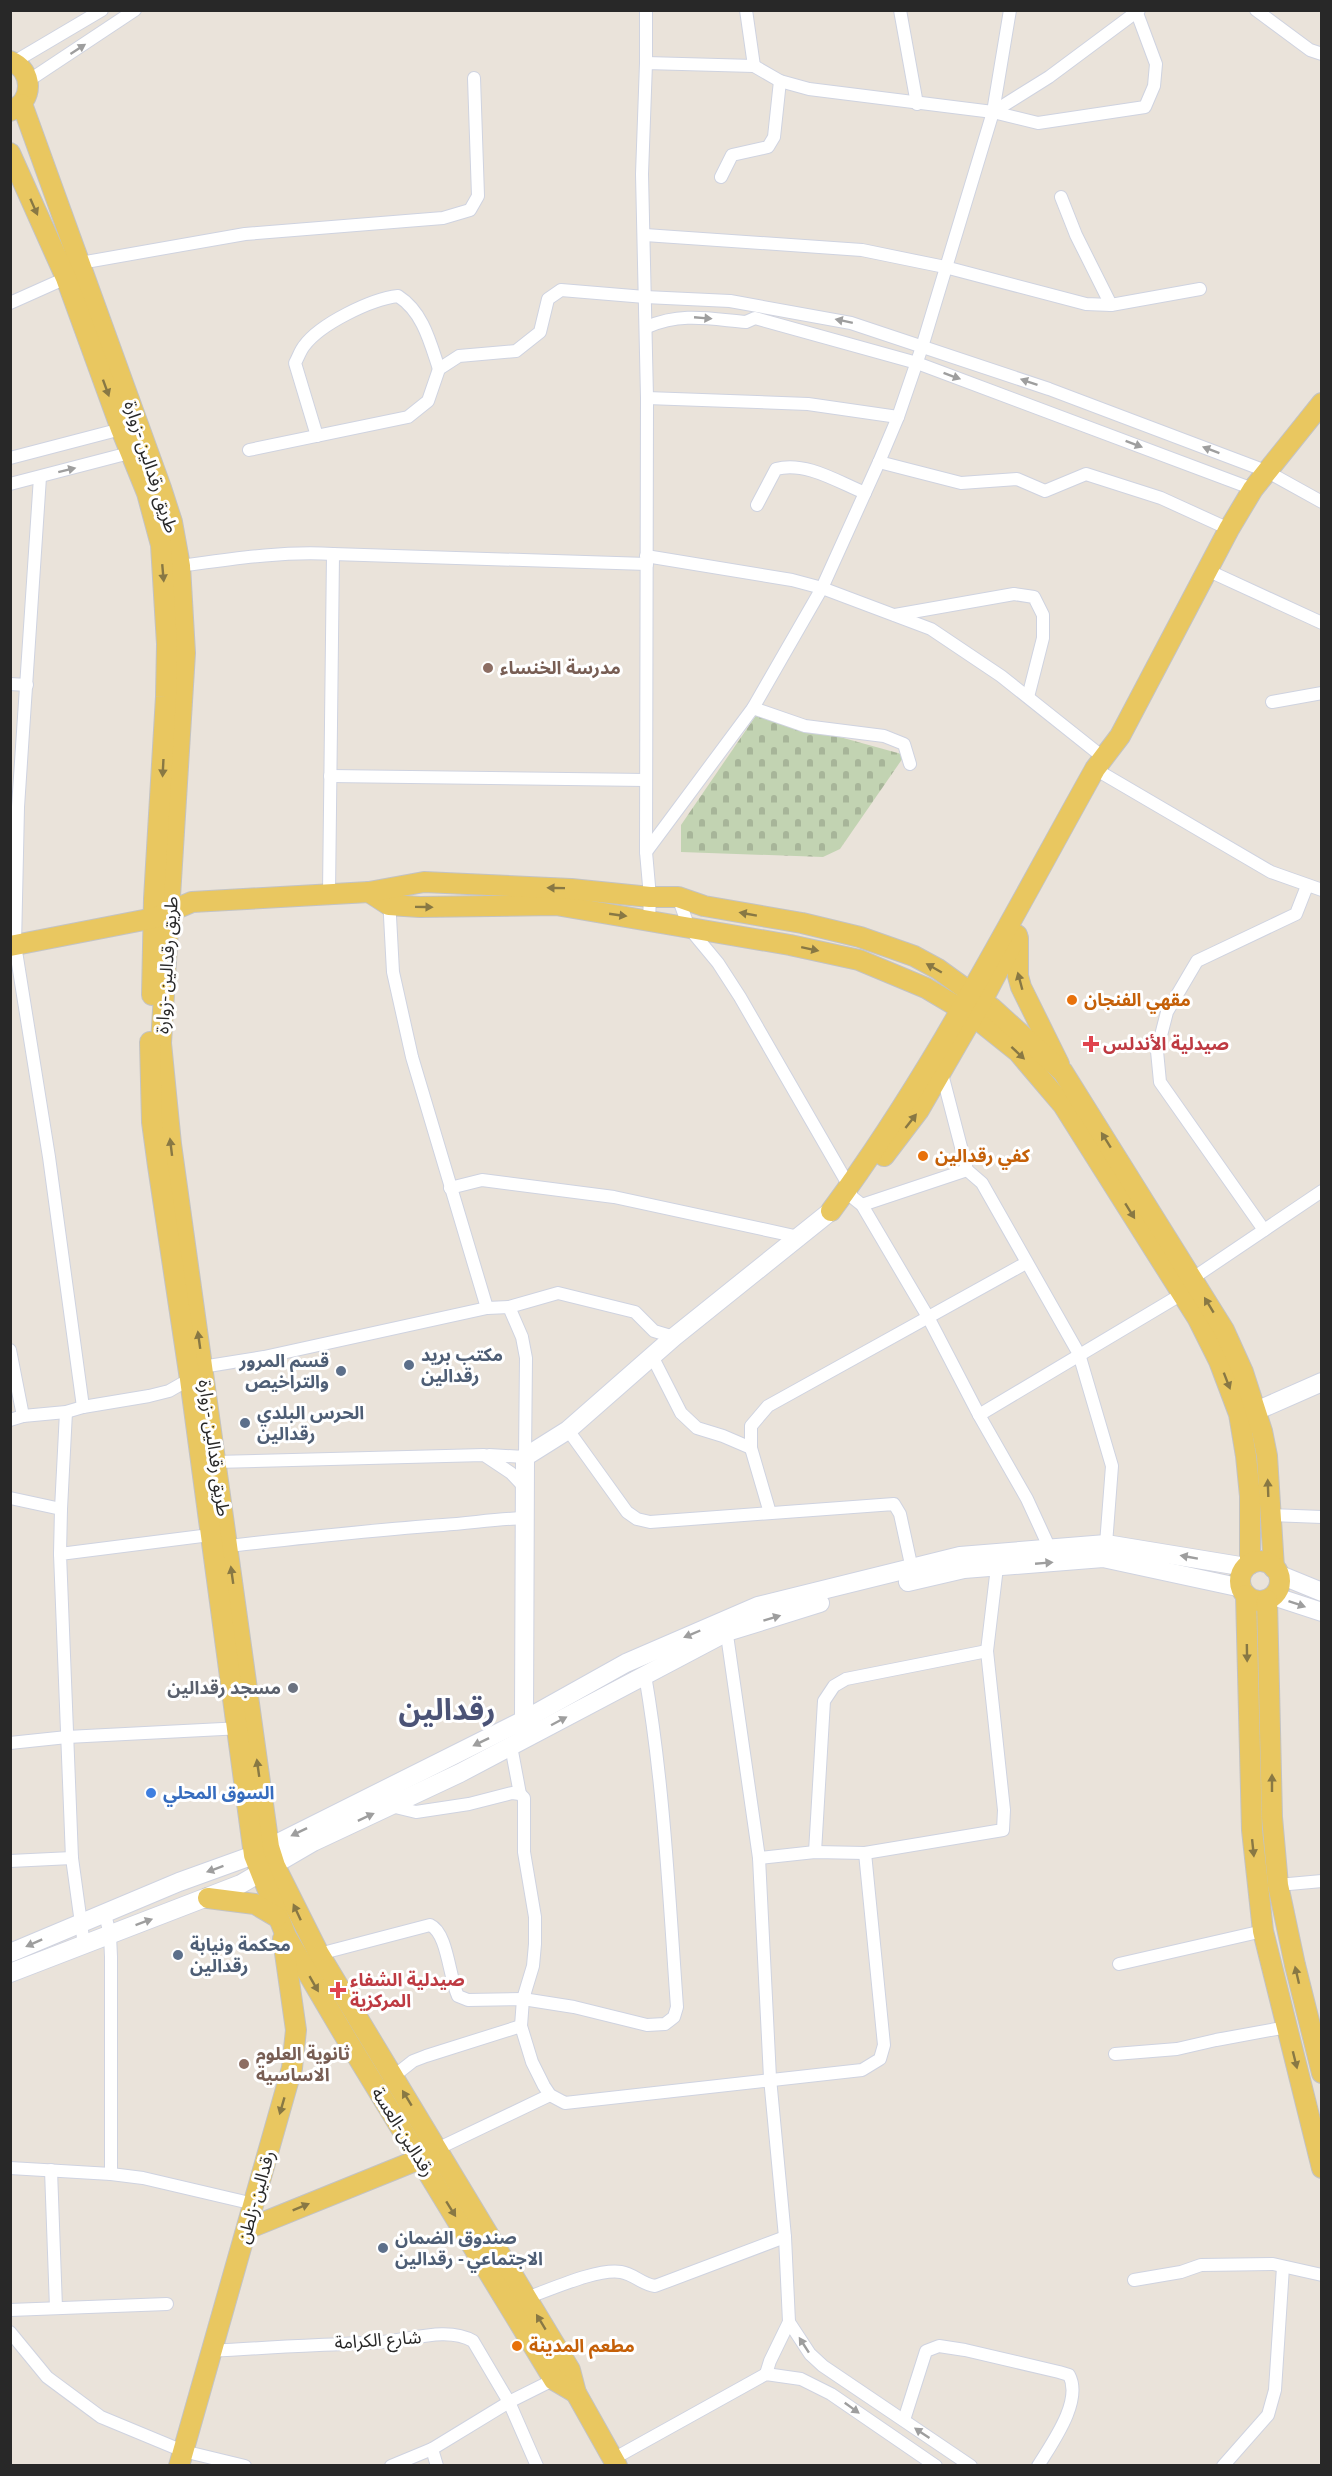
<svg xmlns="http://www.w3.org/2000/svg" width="1332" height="2476" font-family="'PT Sans','Noto Sans Arabic',sans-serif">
<defs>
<pattern id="cemetery-stones" width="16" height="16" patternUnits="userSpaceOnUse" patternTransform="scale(1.5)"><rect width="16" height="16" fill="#c2d3b2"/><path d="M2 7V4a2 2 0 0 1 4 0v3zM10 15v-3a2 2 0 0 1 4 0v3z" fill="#a7b599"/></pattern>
</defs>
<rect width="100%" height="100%" fill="#eae3da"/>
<polygon fill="url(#cemetery-stones)" points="757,714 905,755 840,849 823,857 681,852 681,825"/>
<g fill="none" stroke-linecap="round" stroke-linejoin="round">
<g stroke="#cfd3e0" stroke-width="14">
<g id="street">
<polyline points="746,10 754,66"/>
<polyline points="900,10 917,104"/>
<polyline points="1256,10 1310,50 1322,54"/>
<polyline points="14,62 102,10"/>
<polyline points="646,63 646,10"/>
<polyline points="28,81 135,10"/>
<polyline points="993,112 1038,123 1145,107 1154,86 1156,64 1137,13"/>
<polyline points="721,177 732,155 768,147 774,137 780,81"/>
<polyline points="1061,197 1076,235 1111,305"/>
<polyline points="645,235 862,250 945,267 1086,304 1111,305 1200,289"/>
<polyline points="80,263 245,234 443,218 470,210 478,196 474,78"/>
<polyline points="10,303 66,278"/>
<path d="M 647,327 C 682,312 710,319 746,322 L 755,318 L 917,363 L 1253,489"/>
<polyline points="647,398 808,404 898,417"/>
<path d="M 317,436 L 295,363 C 298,358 300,351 304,346 C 320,324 371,299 398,296 C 423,312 430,342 439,369"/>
<polyline points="249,450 408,417 428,401 439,369 459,356 516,351 540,332 548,299 561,290 645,297 730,301 851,323 1049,389 1266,471 1322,502"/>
<polyline points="10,458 125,428"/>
<polyline points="879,462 961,483 1017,479 1045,491 1086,474 1161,498 1229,529"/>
<polyline points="40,477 18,807 15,945 49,1157 83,1407"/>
<polyline points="10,484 137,451"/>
<path d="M 757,505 L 776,469 C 806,461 838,482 865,493"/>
<polyline points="646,556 792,580 822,588 931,629 1001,676 1104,758"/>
<path d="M 180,566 C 232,559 281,551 333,554"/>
<polyline points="1209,571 1322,623"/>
<polyline points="895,615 1014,594 1034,597 1043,615 1043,638 1028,697"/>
<polyline points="10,684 27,685"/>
<polyline points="1272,702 1322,693"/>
<polyline points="753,708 805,726 884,736 904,744 910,764"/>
<polyline points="1095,769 1271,872 1322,890"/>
<polyline points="330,776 646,780"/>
<polyline points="646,852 753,708 822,588 879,462 898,417 922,347 993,112 1010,10"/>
<polyline points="329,894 333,554 647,564"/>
<polyline points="678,897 689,928 718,963 740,997 849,1186 852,1197 862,1205 928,1317 979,1415 1027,1499 1050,1549"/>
<polyline points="649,920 650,897 646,852 647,398 642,174 646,63 754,66 780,81 809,89 993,112 1049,77 1139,10"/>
<polyline points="941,1070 967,1170 982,1183 1079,1354 1112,1466 1106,1544"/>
<polyline points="450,1188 482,1180 614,1197 799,1237"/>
<polyline points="862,1205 967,1170"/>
<polyline points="1264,1230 1160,1082 1157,1051 1167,1012 1197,961 1296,914 1307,886"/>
<polyline points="1193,1278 1322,1191"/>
<polyline points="509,1307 558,1293 635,1312 654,1331 674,1337"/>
<polyline points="487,1308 509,1307 522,1337 526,1358 525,1457 489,1455"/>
<polyline points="10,1350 23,1416"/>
<polyline points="652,1356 681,1413 697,1428 723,1436 751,1448"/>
<polyline points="979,1415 1182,1294"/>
<polyline points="10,1420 23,1416 66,1412 83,1407 149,1396 169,1391 190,1379 202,1367 264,1357 487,1308 412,1057 393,972 389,898"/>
<polyline points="568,1430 627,1512 637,1519 650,1522 894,1504 900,1514 912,1569"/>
<polyline points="214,1462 484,1455 511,1473 525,1488"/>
<polyline points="10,1498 61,1509 60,1554"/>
<polyline points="61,1509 66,1412"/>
<polyline points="770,1513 751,1448 751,1426 768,1406 1026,1263"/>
<polyline points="1269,1515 1322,1517"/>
<path d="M 228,1546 C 300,1538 371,1530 443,1525 C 471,1523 497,1519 525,1518"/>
<polyline points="726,1628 759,1858 770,2078 785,2237 789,2322 810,2354 823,2366 971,2466"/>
<polyline points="10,1743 67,1737 242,1728"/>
<polyline points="511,1746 520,1794"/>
<polyline points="391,1806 416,1812 469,1804 512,1793 520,1794 524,1798 524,1852 535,1917 535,1944 533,1966 523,1999 521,2026 532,2062 544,2086 550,2095 565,2103 862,2070 880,2059 884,2045 865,1853"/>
<polyline points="815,1852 824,1701 834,1686 846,1679 987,1651"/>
<polyline points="759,1858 815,1852 865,1853 1003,1830 1004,1810 987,1651 997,1567"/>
<polyline points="10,1861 72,1858"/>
<polyline points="1278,1885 1322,1881"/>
<polyline points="105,1914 110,1935 111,1957 111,2174"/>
<polyline points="84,1945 72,1858 60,1554 210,1535"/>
<path d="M 319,1954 L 430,1925 C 448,1933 449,1978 458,1996 L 468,2000 L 523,1999 L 574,2007 L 647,2025 L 665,2024 L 674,2017 L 677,2007 C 669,1896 664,1785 645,1675"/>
<polyline points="1119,1964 1263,1931"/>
<polyline points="1115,2054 1177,2049 1216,2040 1287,2027"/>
<polyline points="394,2076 413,2061 426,2056 521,2026"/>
<polyline points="437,2149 550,2095"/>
<polyline points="10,2168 111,2174 143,2178 254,2204"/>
<polyline points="51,2170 56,2308"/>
<polyline points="1134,2280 1181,2272 1201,2265 1273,2264 1322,2275"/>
<path d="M 526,2298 C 550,2290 597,2268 621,2272 C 634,2274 641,2284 655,2286 L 785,2237"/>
<polyline points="10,2310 167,2304"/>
<polyline points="10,2332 47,2377 101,2417 183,2451 245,2466"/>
<path d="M 212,2351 C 269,2347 326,2345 382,2342 C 410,2340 448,2326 473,2341 L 509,2402 L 537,2466"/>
<polyline points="766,2374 770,2361 789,2322"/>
<path d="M 904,2420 L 926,2351 L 939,2346 L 965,2350 L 1059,2372 L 1069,2375 C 1083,2401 1052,2443 1038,2466"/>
<polyline points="432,2449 437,2466"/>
<polyline points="613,2459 766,2374 801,2379 831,2394 936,2466"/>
<polyline points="391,2466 432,2449 509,2402 559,2377"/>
<polyline points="1223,2466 1268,2415 1275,2390 1283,2267"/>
</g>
</g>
<g stroke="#cfd3e0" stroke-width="20">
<g id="secondary">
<polyline points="1243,1414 1256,1411 1322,1382"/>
<polyline points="1278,1574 1322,1592"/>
<polyline points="908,1582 964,1569 1103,1558 1242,1588"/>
<polyline points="1273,1596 1322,1612"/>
<polyline points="521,1727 524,1720 525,1457 568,1430 674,1337 831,1211"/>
<polyline points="10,1953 179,1882 254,1855 524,1720 626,1663 758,1606 960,1556 1106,1544 1246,1567"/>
<polyline points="10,1973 241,1884 313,1842 460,1773 727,1632 820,1603"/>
</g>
</g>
<g stroke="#c3c3c3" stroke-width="22">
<g id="primary">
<path d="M 10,61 C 34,70 34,102 10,111"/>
<polyline points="22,104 161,488 172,522 180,566 185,653 161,1043 171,1144 269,1847 275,1866 319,1954 570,2370 576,2393 617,2466"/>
<polyline points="10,153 66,278 121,429 147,493 161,545 167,644 166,697 154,899 152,995"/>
<polyline points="369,892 389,905 420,907 556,905 790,945 859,960 926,988 973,1016 1018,1052 1063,1105 1198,1319 1219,1361 1239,1414 1246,1456 1250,1496 1250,1564"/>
<polyline points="1018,938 1018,976 1021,987 1059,1064"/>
<polyline points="10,946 154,918 192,902 369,892 424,882 571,889 650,897 678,897 704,906 802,923 860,937 914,956 938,969 992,1008 1063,1072 1224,1330 1243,1372 1262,1431 1267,1456 1274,1568"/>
<polyline points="150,1042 152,1122 158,1166 190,1379 254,1855 286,1936 343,2033 554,2380 576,2393"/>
<polyline points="884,1156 919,1110 982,1001 1017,935"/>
<path d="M 831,1211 C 933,1073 1011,919 1095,769 L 1120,736 L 1229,529 L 1253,489 L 1322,403"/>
<circle cx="1260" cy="1581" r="20"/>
<polyline points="1246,1595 1252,1830 1263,1931 1322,2168"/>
<polyline points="1267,1600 1272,1817 1278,1885 1295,1965 1322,2073"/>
<polyline points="208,1898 255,1904 277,1917"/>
<polyline points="247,2229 420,2159 430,2153"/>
<polyline points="179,2466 292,2068 296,2030 283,1939"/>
</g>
</g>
<use href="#street" stroke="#fff" stroke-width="12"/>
<use href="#secondary" stroke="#fff" stroke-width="18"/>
<use href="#primary" stroke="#e9c760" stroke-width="20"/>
</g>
<defs><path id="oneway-solid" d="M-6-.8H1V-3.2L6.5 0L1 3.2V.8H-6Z" transform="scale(1.5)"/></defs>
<g fill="#9e9e9e">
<use href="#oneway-solid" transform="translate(78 49) rotate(-33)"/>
<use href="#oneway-solid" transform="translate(703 318) rotate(5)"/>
<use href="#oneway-solid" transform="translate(844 321) rotate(-168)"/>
<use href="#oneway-solid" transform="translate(952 376) rotate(20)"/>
<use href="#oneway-solid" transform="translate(1029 382) rotate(-161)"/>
<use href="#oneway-solid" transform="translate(1134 444) rotate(21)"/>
<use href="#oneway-solid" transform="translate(1211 450) rotate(-159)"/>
<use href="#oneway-solid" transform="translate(67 470) rotate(-14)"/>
<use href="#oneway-solid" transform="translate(1189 1557) rotate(-170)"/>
<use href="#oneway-solid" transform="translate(1044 1563) rotate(-5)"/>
<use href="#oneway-solid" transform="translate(1297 1604) rotate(19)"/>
<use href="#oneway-solid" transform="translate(772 1618) rotate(-17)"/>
<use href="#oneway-solid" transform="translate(692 1634) rotate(157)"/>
<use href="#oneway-solid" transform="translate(559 1721) rotate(-28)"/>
<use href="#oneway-solid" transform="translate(481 1742) rotate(154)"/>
<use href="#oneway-solid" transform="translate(366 1817) rotate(-25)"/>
<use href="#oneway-solid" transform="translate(299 1832) rotate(154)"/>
<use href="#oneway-solid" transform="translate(215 1869) rotate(160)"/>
<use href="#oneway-solid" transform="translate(144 1922) rotate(-20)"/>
<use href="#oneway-solid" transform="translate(34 1943) rotate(156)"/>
<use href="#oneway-solid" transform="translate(804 2345) rotate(-123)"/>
<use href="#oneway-solid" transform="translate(852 2408) rotate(36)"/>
<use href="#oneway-solid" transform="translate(922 2433) rotate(-146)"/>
</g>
<g fill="#887844">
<use href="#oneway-solid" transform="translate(34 207) rotate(66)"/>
<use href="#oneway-solid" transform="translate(106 388) rotate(70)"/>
<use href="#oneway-solid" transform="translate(163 573) rotate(85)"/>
<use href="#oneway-solid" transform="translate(163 768) rotate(93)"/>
<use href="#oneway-solid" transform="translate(556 888) rotate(-179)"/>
<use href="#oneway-solid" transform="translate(424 907) rotate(1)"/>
<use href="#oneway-solid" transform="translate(748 914) rotate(-170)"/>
<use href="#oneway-solid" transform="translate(618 915) rotate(8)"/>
<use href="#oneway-solid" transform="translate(810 949) rotate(12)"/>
<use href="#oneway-solid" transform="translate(934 968) rotate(-150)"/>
<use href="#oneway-solid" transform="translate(1020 981) rotate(-105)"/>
<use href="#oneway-solid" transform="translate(1018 1053) rotate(43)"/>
<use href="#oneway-solid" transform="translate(911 1121) rotate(-52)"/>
<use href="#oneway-solid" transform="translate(1106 1140) rotate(-122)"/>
<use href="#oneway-solid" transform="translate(171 1147) rotate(-97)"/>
<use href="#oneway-solid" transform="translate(1130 1211) rotate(58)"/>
<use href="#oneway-solid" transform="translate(1209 1305) rotate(-121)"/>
<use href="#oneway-solid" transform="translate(199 1340) rotate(-98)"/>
<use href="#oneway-solid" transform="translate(1227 1381) rotate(69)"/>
<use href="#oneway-solid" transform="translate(1268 1488) rotate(-92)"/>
<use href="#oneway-solid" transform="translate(232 1575) rotate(-98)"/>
<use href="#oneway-solid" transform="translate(1247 1653) rotate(89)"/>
<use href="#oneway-solid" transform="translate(258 1768) rotate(-98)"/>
<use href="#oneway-solid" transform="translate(1272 1783) rotate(-90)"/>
<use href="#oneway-solid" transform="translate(1253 1848) rotate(84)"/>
<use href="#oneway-solid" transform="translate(297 1912) rotate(-115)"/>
<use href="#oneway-solid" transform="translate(1297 1975) rotate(-103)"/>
<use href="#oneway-solid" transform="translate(314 1984) rotate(60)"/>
<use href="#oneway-solid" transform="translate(1295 2060) rotate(76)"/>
<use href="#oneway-solid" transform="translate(407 2098) rotate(-121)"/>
<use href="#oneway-solid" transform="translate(282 2106) rotate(106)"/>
<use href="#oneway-solid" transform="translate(301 2207) rotate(-22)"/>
<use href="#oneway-solid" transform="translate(451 2209) rotate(58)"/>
<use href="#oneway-solid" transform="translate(541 2322) rotate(-121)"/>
</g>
<g fill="#8d6e63" stroke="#fff" stroke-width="2">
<circle cx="488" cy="668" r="6"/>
<circle cx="244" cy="2064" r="6"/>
</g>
<g fill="#e8710a" stroke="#fff" stroke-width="2">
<circle cx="1072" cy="1000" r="6"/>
<circle cx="923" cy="1156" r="6"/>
<circle cx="517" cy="2346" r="6"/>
</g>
<g fill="#e0444e" stroke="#fff" stroke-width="2">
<path d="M1088 1035h6v6h6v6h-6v6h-6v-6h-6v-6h6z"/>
<path d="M335 1981h6v6h6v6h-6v6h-6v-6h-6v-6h6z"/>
</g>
<g fill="#5c6f8a" stroke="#fff" stroke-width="2">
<circle cx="409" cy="1365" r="6"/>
<circle cx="341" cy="1371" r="6"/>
<circle cx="245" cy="1423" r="6"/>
<circle cx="178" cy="1955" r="6"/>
<circle cx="383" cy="2248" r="6"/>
</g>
<circle fill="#6b7280" stroke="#fff" stroke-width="2" cx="293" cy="1688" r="6"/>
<circle fill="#3f7fe0" stroke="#fff" stroke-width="2" cx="151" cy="1793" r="6"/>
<g text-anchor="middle" stroke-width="6" stroke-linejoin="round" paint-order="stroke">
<g font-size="18" fill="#282828" stroke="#fff">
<text transform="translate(151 467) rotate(72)" y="6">طريق رقدالين -زوارة</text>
<text transform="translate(167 965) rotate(-86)" y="6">طريق رقدالين -زوارة</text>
<text transform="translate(214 1448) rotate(82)" y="6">طريق رقدالين -زوارة</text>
<text transform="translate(403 2132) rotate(58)" y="6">رقدالين-العسة</text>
<text transform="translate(256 2197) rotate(-74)" y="6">رقدالين-زلطن</text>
<text transform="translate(378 2340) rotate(-4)" y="6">شارع الكرامة</text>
</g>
<g font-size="18" font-weight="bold" fill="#785e54" stroke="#fff" text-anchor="start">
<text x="500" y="674">مدرسة الخنساء</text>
<text x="256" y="2060">ثانوية العلوم<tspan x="256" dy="21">الاساسية</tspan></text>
</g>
<g font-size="18" font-weight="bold" fill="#c56008" stroke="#fff" text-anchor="start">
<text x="1084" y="1006">مقهي الفنجان</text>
<text x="935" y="1162">كفي رقدالين</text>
<text x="529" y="2352">مطعم المدينة</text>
</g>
<g font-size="18" font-weight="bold" fill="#be3a42" stroke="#fff" text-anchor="start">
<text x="1103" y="1050">صيدلية الأندلس</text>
<text x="350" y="1986">صيدلية الشفاء<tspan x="350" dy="21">المركزية</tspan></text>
</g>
<g font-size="18" font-weight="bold" fill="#4e5e75" stroke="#fff" text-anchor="start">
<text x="421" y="1361">مكتب بريد<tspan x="421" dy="21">رقدالين</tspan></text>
<text x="329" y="1367" text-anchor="end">قسم المرور<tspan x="329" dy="21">والتراخيص</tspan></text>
<text x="257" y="1419">الحرس البلدي<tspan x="257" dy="21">رقدالين</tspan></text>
<text x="190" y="1951">محكمة ونيابة<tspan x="190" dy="21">رقدالين</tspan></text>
<text x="395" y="2244">صندوق الضمان<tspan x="395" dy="21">الاجتماعي - رقدالين</tspan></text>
</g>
<g font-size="18" font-weight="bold" fill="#5b616d" stroke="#fff" text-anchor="end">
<text x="281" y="1694">مسجد رقدالين</text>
</g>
<g font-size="18" font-weight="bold" fill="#366cbe" stroke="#fff" text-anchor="start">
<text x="163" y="1799">السوق المحلي</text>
</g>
<g font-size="30" font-weight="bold" fill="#4b5376" stroke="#fff">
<text x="447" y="1720">رقدالين</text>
</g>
</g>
<rect width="1332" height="2476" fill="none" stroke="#282828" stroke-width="24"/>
</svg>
